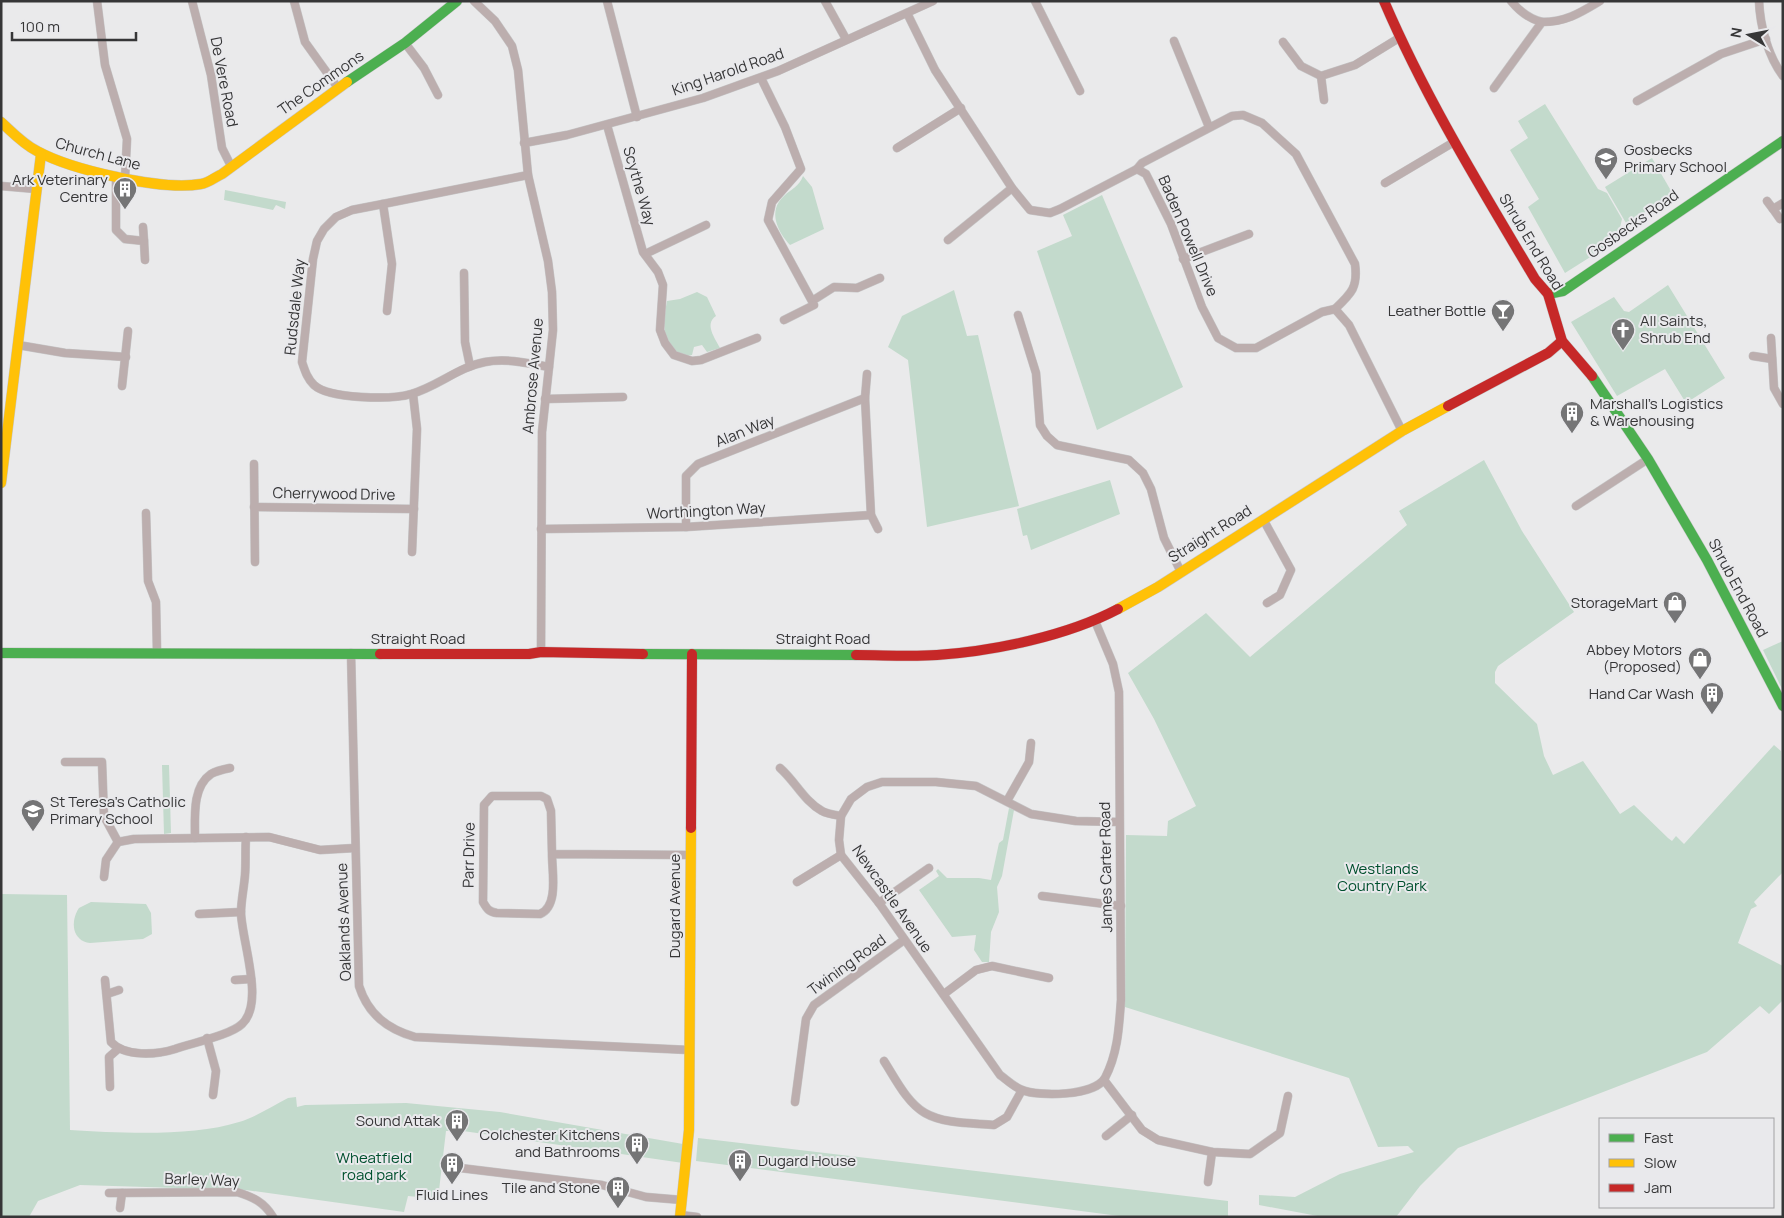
<svg xmlns="http://www.w3.org/2000/svg" width="1784" height="1218" font-family="Manrope,sans-serif">
<rect width="100%" height="100%" fill="#eaeaeb"/>
<g fill="#c3dacc">
<polygon points="1545,104 1598,189 1607,193 1622,219 1619,232 1622,237 1565,273 1528,207 1539,199 1510,150 1528,138 1518,121"/>
<polygon points="1652,158 1674,196 1626,223 1605,187"/>
<path d="M 803,176 L 812,187 L 824,229 L 790,245 C 778,232 767,211 784,196 C 791,189 799,187 803,176 Z"/>
<polygon points="225,190 286,202 285,209 276,205 273,210 224,200"/>
<polygon points="1102,195 1183,387 1097,430 1037,251 1072,236 1063,215"/>
<polygon points="1668,285 1725,378 1686,403 1665,369 1617,396 1571,322 1614,297 1624,311 1629,312"/>
<polygon points="954,290 967,336 978,335 1019,506 927,527 908,360 888,347 902,316"/>
<path d="M 697,292 L 707,297 L 716,316 C 704,324 715,338 720,348 L 707,352 L 702,345 L 694,347 L 692,355 L 683,356 C 660,342 663,324 667,301 L 680,299 Z"/>
<polygon points="1484,460 1522,531 1574,612 1498,666 1495,672 1495,683 1537,724 1544,756 1553,775 1583,761 1620,814 1634,805 1668,838 1672,841 1676,836 1684,844 1774,745 1781,751 1783,872 1754,902 1757,906 1751,909 1738,943 1783,966 1783,1000 1769,1014 1760,1006 1707,1052 1458,1148 1420,1186 1396,1217 1323,1217 1259,1205 1259,1195 1295,1197 1340,1174 1414,1152 1408,1146 1378,1147 1349,1078 1125,1007 1126,835 1167,836 1168,821 1196,806 1154,719 1128,673 1206,613 1250,657 1407,525 1399,511"/>
<polygon points="1110,480 1120,514 1031,550 1027,535 1023,536 1017,509"/>
<polygon points="1783,641 1783,691 1763,650"/>
<polygon points="162,765 169,765 171,833 164,834"/>
<polygon points="1009,808 1014,810 1002,876 997,887 999,912 991,932 989,962 982,962 974,950 976,935 952,937 919,890 939,876 936,871 938,869 947,878 979,878 991,880 999,843 1003,840"/>
<path d="M 1,894 L 67,895 L 70,1130 C 119,1133 193,1137 239,1122 C 256,1117 272,1106 288,1098 L 296,1097 L 297,1107 L 305,1105 L 406,1103 L 500,1112 L 683,1144 L 683,1163 L 463,1131 L 446,1131 L 438,1199 L 408,1196 L 404,1212 L 246,1190 L 80,1185 L 38,1201 L 29,1217 L 1,1217 Z"/>
<path d="M 91,902 L 146,904 L 151,913 L 152,934 L 143,939 L 90,943 C 72,941 70,921 79,908 Z"/>
<polygon points="698,1138 1228,1201 1228,1217 1127,1217 696,1161"/>
</g>
<g fill="none" stroke-linecap="round" stroke-linejoin="round">
<g stroke="#c6c6c7" stroke-width="9">
<g id="street">
<polyline points="97,1 105,65 127,139 125,178"/>
<polyline points="192,1 211,75 222,148 231,166"/>
<polyline points="294,1 305,42 338,88"/>
<polyline points="474,1 495,21 512,46 518,70 528,175 548,261 552,292 553,330 542,432 541,652"/>
<polyline points="607,1 637,117"/>
<polyline points="825,1 846,39"/>
<polyline points="1035,1 1080,91"/>
<path d="M 1511,1 C 1520,12 1529,19 1542,22"/>
<path d="M 1759,1 C 1760,26 1768,56 1783,76"/>
<polyline points="907,13 935,70 1012,188 1030,210 1050,213 1060,209 1137,169 1146,174 1171,224 1202,307 1218,338 1236,348 1256,348 1322,312 1335,309 1349,325 1402,431"/>
<polyline points="1174,41 1209,127"/>
<polyline points="1283,42 1301,66 1321,76 1355,65 1399,38"/>
<polyline points="405,43 424,68 438,95"/>
<polyline points="1321,76 1324,100"/>
<polyline points="761,78 785,127 801,169 772,202 768,220 812,301 834,287 857,288 880,278"/>
<path d="M 1494,88 L 1542,22 C 1566,22 1580,13 1600,1"/>
<polyline points="1637,101 1721,54 1766,39"/>
<polyline points="607,125 643,252 658,272 663,285 660,330 665,343 674,355 692,361 701,360 757,338"/>
<polyline points="524,143 567,135 703,98 778,71 933,1"/>
<polyline points="897,148 961,108"/>
<path d="M 1137,169 L 1142,163 L 1232,116 L 1243,115 L 1262,123 L 1296,154 L 1355,264 C 1358,287 1352,293 1335,309"/>
<path d="M 528,175 L 383,204 L 352,210 L 336,217 L 324,229 L 317,241 L 313,259 L 302,362 C 305,371 307,378 314,385 C 329,399 392,400 411,394 C 437,387 458,367 485,362 C 506,358 528,363 549,367"/>
<polyline points="116,176 116,230 125,239 144,241 145,260"/>
<polyline points="1385,183 1454,142"/>
<polyline points="1,186 36,189"/>
<polyline points="1767,201 1773,209"/>
<polyline points="383,204 392,264 387,311"/>
<polyline points="1780,219 1773,209 1783,203"/>
<polyline points="143,227 144,241"/>
<polyline points="948,240 1012,188"/>
<polyline points="645,254 706,225"/>
<polyline points="1183,259 1249,234"/>
<polyline points="464,273 465,342 470,366"/>
<polyline points="1018,315 1036,373 1040,425 1047,436 1057,445 1129,460 1143,473 1151,489 1164,538 1180,570"/>
<polyline points="784,320 814,305"/>
<polyline points="1771,338 1774,388 1783,404"/>
<polyline points="18,345 65,353 126,357"/>
<polyline points="1753,356 1772,359"/>
<polyline points="867,374 865,398 871,515 878,529"/>
<polyline points="122,386 128,331"/>
<polyline points="545,399 623,397"/>
<polyline points="254,464 255,562"/>
<polyline points="1576,506 1648,459"/>
<polyline points="254,507 414,509"/>
<polyline points="146,513 148,581 156,602 157,653"/>
<polyline points="1263,519 1291,570 1280,595 1267,603"/>
<polyline points="686,527 686,476 698,464 865,398"/>
<polyline points="541,529 686,527 871,515"/>
<polyline points="412,552 417,429 413,394"/>
<path d="M 1095,621 L 1113,664 L 1119,692 L 1121,1000 C 1119,1027 1118,1053 1105,1078 C 1095,1096 1039,1097 1022,1090 C 1014,1087 1007,1080 1000,1075 L 879,903 L 841,855 L 839,840 L 841,816 L 851,799 L 867,787 L 882,782 L 936,782 L 976,786 L 1031,814 L 1076,821 L 1119,822"/>
<path d="M 351,653 L 359,986 C 368,1014 387,1029 415,1037 L 689,1050"/>
<polyline points="65,762 102,762 104,816 118,842 134,839 269,837 320,850 355,848"/>
<path d="M 780,768 C 795,781 804,801 822,811 C 827,814 835,815 841,816"/>
<polyline points="1007,801 1029,762 1031,743"/>
<path d="M 195,838 C 195,817 192,787 211,774 C 216,771 225,769 230,768"/>
<path d="M 552,854 L 551,811 L 547,799 L 541,796 L 492,796 L 484,805 L 483,902 C 487,909 489,912 497,913 L 540,914 C 559,906 552,872 552,854 L 691,855"/>
<polyline points="104,877 106,860 118,842"/>
<polyline points="797,882 841,855"/>
<polyline points="1042,896 1121,906"/>
<polyline points="879,903 929,868"/>
<polyline points="199,914 241,912"/>
<path d="M 105,980 L 111,1042 C 125,1057 156,1055 175,1049 C 192,1043 231,1035 242,1024 C 265,1003 242,942 241,913 C 241,901 244,888 245,875 C 246,863 245,850 246,837"/>
<polyline points="235,980 251,979"/>
<polyline points="107,994 119,990"/>
<polyline points="944,994 976,970 992,966 1049,978"/>
<polyline points="207,1038 216,1071 213,1095"/>
<path d="M 884,1061 C 895,1078 907,1103 925,1113 C 944,1124 973,1123 994,1125 L 1007,1117 L 1022,1090"/>
<polyline points="1104,1080 1142,1130 1158,1140 1212,1152 1250,1154 1280,1133 1288,1096"/>
<polyline points="110,1087 109,1057 118,1049"/>
<polyline points="795,1102 806,1019 814,1005 904,940"/>
<polyline points="1106,1136 1132,1115"/>
<polyline points="452,1167 602,1185 646,1197 682,1200"/>
<polyline points="1208,1182 1212,1152"/>
<path d="M 109,1193 L 237,1192 C 253,1197 264,1202 273,1217"/>
<polyline points="120,1208 122,1193"/>
<polyline points="680,1215 697,1217"/>
</g>
</g>
<g stroke="#c6c6c7" stroke-width="11">
<g id="fast">
<polyline points="347,82 405,43 457,1"/>
<polyline points="1548,294 1563,291 1783,141"/>
<polyline points="1592,376 1648,459 1707,560 1783,706"/>
<polyline points="1,653 380,654"/>
<polyline points="643,654 856,655"/>
</g>
</g>
<g stroke="#c6c6c7" stroke-width="11">
<g id="slow">
<path d="M 1,122 C 12,132 23,144 37,151 C 72,170 162,191 201,184 C 209,183 215,177 222,174 L 347,82"/>
<polyline points="1,483 41,154"/>
<polyline points="1118,609 1158,587 1402,431 1448,406"/>
<polyline points="680,1217 689,1130 691,828"/>
</g>
</g>
<g stroke="#c6c6c7" stroke-width="11">
<g id="jam">
<path d="M 1384,1 C 1426,99 1481,188 1535,279 L 1548,294 L 1562,341 L 1592,376"/>
<polyline points="1448,406 1548,353 1562,341"/>
<polyline points="380,654 529,654 541,652 643,654"/>
<path d="M 856,655 C 883,655 910,657 937,655 C 994,651 1067,636 1118,609"/>
<polyline points="691,828 692,654"/>
</g>
</g>
<use href="#street" stroke="#bcaeae" stroke-width="8"/>
<use href="#fast" stroke="#4caf50" stroke-width="10"/>
<use href="#slow" stroke="#ffc107" stroke-width="10"/>
<use href="#jam" stroke="#c62828" stroke-width="10"/>
</g>
<defs>
<g id="school-pin" transform="scale(1.25)"><path d="M0 17L-7.5 6A9.5 9.5 0 1 1 7.5 6Z" fill="#757576" stroke="#e9e9ec"/><path d="M0-5L7-2L0 1L-7-2ZM-4 1L0 2.5L4 1V4Q0 6-4 4Z" fill="#fff"/></g>
<g id="building-pin" transform="scale(1.25)"><path d="M0 17L-7.5 6A9.5 9.5 0 1 1 7.5 6Z" fill="#757576" stroke="#e9e9ec"/><path d="M-4-6H4V6H1V3H-1V6H-4ZM-2.5-4.3h1.7v1.8h-1.7ZM.8-4.3h1.7v1.8H.8ZM-2.5-1h1.7V.8h-1.7ZM.8-1h1.7V.8H.8Z" fill="#fff"/></g>
<g id="bar-pin" transform="scale(1.25)"><path d="M0 17L-7.5 6A9.5 9.5 0 1 1 7.5 6Z" fill="#757576" stroke="#e9e9ec"/><path d="M-6-5H6L.8 .8V4.5H3.5V6h-7V4.5H-.8V.8Z" fill="#fff"/></g>
<g id="church-pin" transform="scale(1.25)"><path d="M0 17L-7.5 6A9.5 9.5 0 1 1 7.5 6Z" fill="#757576" stroke="#e9e9ec"/><path d="M-1.2-6h2.4v3.5h3.3v2.4h-3.3V6h-2.4V-.1h-3.3v-2.4h3.3Z" fill="#fff"/></g>
<g id="shop-pin" transform="scale(1.25)"><path d="M0 17L-7.5 6A9.5 9.5 0 1 1 7.5 6Z" fill="#757576" stroke="#e9e9ec"/><path d="M-5-2.5h2.3a2.7 3.5 0 0 1 5.4 0H5L5.5 6h-11ZM-1.5-2.5h3a1.5 2.3 0 0 0-3 0Z" fill="#fff"/></g>
</defs>
<g fill-rule="evenodd">
<use href="#school-pin" x="1606" y="159"/>
<use href="#building-pin" x="125" y="189"/>
<use href="#bar-pin" x="1503" y="311"/>
<use href="#church-pin" x="1623" y="330"/>
<use href="#building-pin" x="1572" y="413"/>
<use href="#shop-pin" x="1675" y="603"/>
<use href="#shop-pin" x="1700" y="659"/>
<use href="#building-pin" x="1712" y="694"/>
<use href="#school-pin" x="33" y="811"/>
<use href="#building-pin" x="457" y="1121"/>
<use href="#building-pin" x="637" y="1144"/>
<use href="#building-pin" x="740" y="1161"/>
<use href="#building-pin" x="452" y="1164"/>
<use href="#building-pin" x="618" y="1188"/>
</g>
<g text-anchor="middle" stroke-width="4" stroke-linejoin="round" paint-order="stroke">
<g font-size="15" fill="#363637" stroke="#e9e9ec">
<text transform="translate(728 72) rotate(-19)" y="5">King Harold Road</text>
<text transform="translate(224 82) rotate(79)" y="5">De Vere Road</text>
<text transform="translate(321 83) rotate(-35)" y="5">The Commons</text>
<text transform="translate(98 154) rotate(15)" y="5">Church Lane</text>
<text transform="translate(639 186) rotate(74)" y="5">Scythe Way</text>
<text transform="translate(1633 224) rotate(-35)" y="5">Gosbecks Road</text>
<text transform="translate(1188 236) rotate(67)" y="5">Baden Powell Drive</text>
<text transform="translate(1531 242) rotate(59)" y="5">Shrub End Road</text>
<text transform="translate(295 307) rotate(-84)" y="5">Rudsdale Way</text>
<text transform="translate(533 376) rotate(-85)" y="5">Ambrose Avenue</text>
<text transform="translate(745 431) rotate(-22)" y="5">Alan Way</text>
<text transform="translate(334 494) rotate(1)" y="5">Cherrywood Drive</text>
<text transform="translate(706 511) rotate(-3)" y="5">Worthington Way</text>
<text transform="translate(1210 534) rotate(-32)" y="5">Straight Road</text>
<text transform="translate(1738 588) rotate(62)" y="5">Shrub End Road</text>
<text x="418" y="644">Straight Road</text>
<text x="823" y="644">Straight Road</text>
<text transform="translate(469 855) rotate(-89)" y="5">Parr Drive</text>
<text transform="translate(1106 867) rotate(-91)" y="5">James Carter Road</text>
<text transform="translate(892 899) rotate(55)" y="5">Newcastle Avenue</text>
<text transform="translate(675 906) rotate(-90)" y="5">Dugard Avenue</text>
<text transform="translate(344 922) rotate(-92)" y="5">Oaklands Avenue</text>
<text transform="translate(847 965) rotate(-36)" y="5">Twining Road</text>
<text transform="translate(202 1180) rotate(2)" y="5">Barley Way</text>
</g>
<g font-size="15" fill="#363637" stroke="#e9e9ec" text-anchor="end">
<text x="1624" y="155" text-anchor="start">Gosbecks<tspan x="1624" dy="17">Primary School</tspan></text>
<text x="108" y="185">Ark Veterinary<tspan x="108" dy="17">Centre</tspan></text>
<text x="1486" y="316">Leather Bottle</text>
<text x="1640" y="326" text-anchor="start">All Saints,<tspan x="1640" dy="17">Shrub End</tspan></text>
<text x="1590" y="409" text-anchor="start">Marshall's Logistics<tspan x="1590" dy="17">&amp; Warehousing</tspan></text>
<text x="1658" y="608">StorageMart</text>
<text x="1682" y="655">Abbey Motors<tspan x="1682" dy="17">(Proposed)</tspan></text>
<text x="1694" y="699">Hand Car Wash</text>
<text x="50" y="807" text-anchor="start">St Teresa's Catholic<tspan x="50" dy="17">Primary School</tspan></text>
<text x="440" y="1126">Sound Attak</text>
<text x="620" y="1140">Colchester Kitchens<tspan x="620" dy="17">and Bathrooms</tspan></text>
<text x="758" y="1166" text-anchor="start">Dugard House</text>
<text x="600" y="1193">Tile and Stone</text>
<text x="452" y="1200" text-anchor="middle">Fluid Lines</text>
</g>
<g font-size="15" fill="#00502e" stroke="#e9e9ec">
<text x="1382" y="874">Westlands<tspan x="1382" dy="17">Country Park</tspan></text>
<text x="374" y="1163">Wheatfield<tspan x="374" dy="17">road park</tspan></text>
</g>
</g>
<rect width="1784" height="1218" fill="none" stroke="#363637" stroke-width="5"/>
<rect x="1599" y="1118" width="175" height="90" fill="#e9e9ec" stroke="#a1a1a4"/>
<rect x="1609" y="1134" width="25" height="8" fill="#4caf50" stroke="#a1a1a4"/>
<text x="1644" y="1143" font-size="15" fill="#363637">Fast</text>
<rect x="1609" y="1159" width="25" height="8" fill="#ffc107" stroke="#a1a1a4"/>
<text x="1644" y="1168" font-size="15" fill="#363637">Slow</text>
<rect x="1609" y="1184" width="25" height="8" fill="#c62828" stroke="#a1a1a4"/>
<text x="1644" y="1193" font-size="15" fill="#363637">Jam</text>
<g transform="translate(1749 35) rotate(280)" stroke="#e9e9ec" stroke-width="4" paint-order="stroke">
<path d="M0-4L9 19L0 12L-9 19Z" fill="#363637"/>
<text y="-8" font-size="14" font-weight="bold" text-anchor="middle" fill="#363637">N</text>
</g>
<path d="M12 32v8h124v-8" fill="none" stroke="#363637" stroke-width="2.5"/>
<text x="20" y="32" font-size="15" fill="#363637" stroke="#e9e9ec" stroke-width="4" paint-order="stroke">100 m</text>
</svg>
